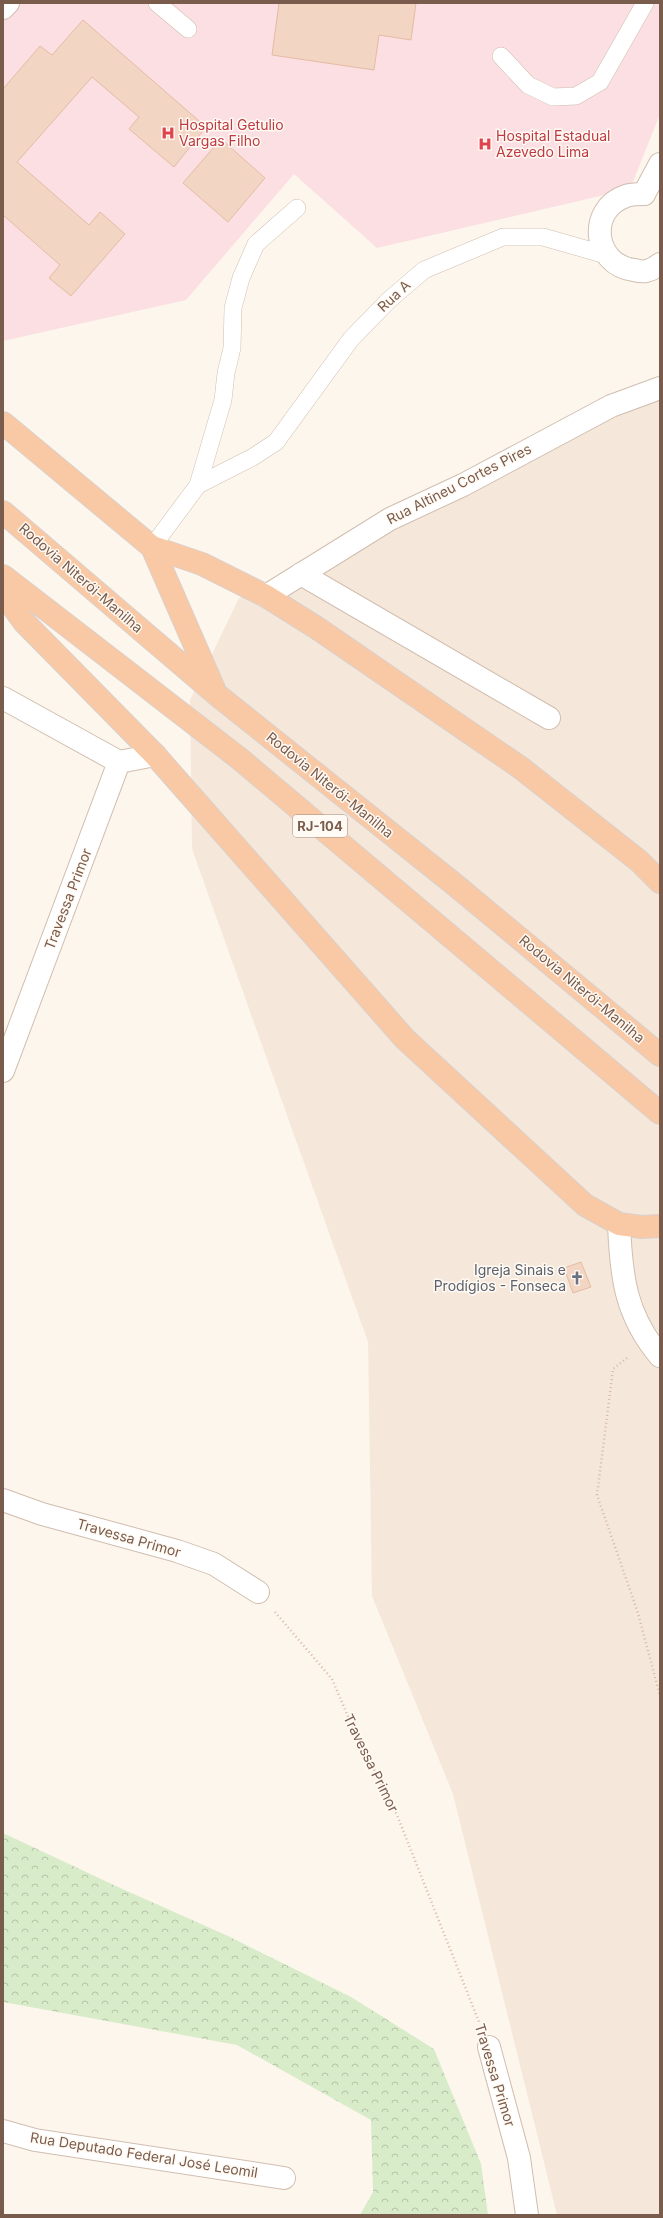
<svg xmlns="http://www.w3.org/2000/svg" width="663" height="2218" font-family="Inter,sans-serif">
<defs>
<pattern id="forest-crowns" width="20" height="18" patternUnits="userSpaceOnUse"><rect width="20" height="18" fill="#d8ecc9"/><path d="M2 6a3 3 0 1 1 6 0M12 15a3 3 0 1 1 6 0" fill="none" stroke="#b4c2a5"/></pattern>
</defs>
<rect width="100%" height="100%" fill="#fdf6ec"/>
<polygon fill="#f5e8da" points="658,381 660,381 660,2215 557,2215 453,1794 372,1596 368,1342 192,849 190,700 239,598"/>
<polygon fill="#fbdfe3" points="17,3 660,3 660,114 630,189 377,248 294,174 186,300 3,341 3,19"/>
<polygon fill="url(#forest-crowns)" points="3,1833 118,1887 228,1936 351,1997 434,2049 481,2164 488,2215 360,2215 373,2192 371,2120 237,2045 3,2002"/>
<g fill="#f3d5c3" stroke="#e6bba3">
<polygon points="279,3 416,3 411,40 379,35 374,70 272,55"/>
<polygon points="83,20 206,127 174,167 129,129 139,117 92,77 17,162 89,225 100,212 125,234 71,296 49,278 60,265 3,215 3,89 40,46 52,55"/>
<polygon points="221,139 265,178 228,222 183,183"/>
<polygon points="581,1262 591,1287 573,1293 564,1268"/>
</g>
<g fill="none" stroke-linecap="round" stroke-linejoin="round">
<g stroke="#d1beb0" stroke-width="18">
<g id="service">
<polyline points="157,3 188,29"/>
<polyline points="501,56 528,85 553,97 576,96 600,82 645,3"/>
<polyline points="198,485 223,400 226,373 232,348 233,308 241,278 256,244 297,208"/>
<polyline points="152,547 198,485 253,457 276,442 351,339 389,300 424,270 503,237 543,237 606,255"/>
</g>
</g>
<g stroke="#d1beb0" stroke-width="24">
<g id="minor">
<path d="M 644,194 C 639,194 631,194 626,196 C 587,209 593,265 634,270 C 638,271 642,272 646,271 C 651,270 656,267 660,264"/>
<polyline points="644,194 660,164"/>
<polyline points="301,574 549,718"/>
<polyline points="266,596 390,519 463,485 611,406 660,388"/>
<polyline points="3,698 119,762"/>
<polyline points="3,1071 119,762 155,755"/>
<path d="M 619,1224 C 621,1275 625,1315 660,1356"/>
<polyline points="3,1500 42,1514 177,1551 214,1564 258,1592"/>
<polyline points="489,2047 519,2158 527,2215"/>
<polyline points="3,2131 35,2140 284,2178"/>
</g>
</g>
<g stroke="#d1beb0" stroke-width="24">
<polyline id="tertiary" points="3,8 8,3"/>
</g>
<g stroke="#dad1cd" stroke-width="24">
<g id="trunk">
<polyline points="3,423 152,547 202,564 266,596 317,628 521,768 639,861 660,882"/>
<polyline points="3,512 216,694 454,884 660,1055"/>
<polyline points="152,547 214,689"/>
<polyline points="3,576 240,759 660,1113"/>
<polyline points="3,593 24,622 155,755 405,1039 585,1205 619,1224 642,1227 660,1226"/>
</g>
</g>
<g stroke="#d9b8a5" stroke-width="2.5" stroke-dasharray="1 3" stroke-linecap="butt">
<polyline points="627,1358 613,1369 597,1495 638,1613 660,1696"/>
<polyline points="275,1612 332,1679 353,1728 397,1815 479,2022"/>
</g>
<use href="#service" stroke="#fff" stroke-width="17"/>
<use href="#minor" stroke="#fff" stroke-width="22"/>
<use href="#tertiary" stroke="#fff" stroke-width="22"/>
<use href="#trunk" stroke="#f9c8a4" stroke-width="22"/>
</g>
<defs>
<g id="hospital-bare" transform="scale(1.08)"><path d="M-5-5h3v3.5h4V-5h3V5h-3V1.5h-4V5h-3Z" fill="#e0444e" stroke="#fffaf3" stroke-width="2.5" paint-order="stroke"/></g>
<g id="church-bare" transform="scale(1.08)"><path d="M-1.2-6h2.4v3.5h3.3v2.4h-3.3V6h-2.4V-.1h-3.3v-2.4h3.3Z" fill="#6b7280" stroke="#fffaf3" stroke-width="2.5" paint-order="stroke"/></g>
</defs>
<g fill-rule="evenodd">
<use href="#hospital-bare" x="168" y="133"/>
<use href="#hospital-bare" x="485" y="144"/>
<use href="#church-bare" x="577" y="1278"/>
</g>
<g text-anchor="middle" stroke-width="3" stroke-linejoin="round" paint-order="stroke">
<rect fill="#fffaf3" stroke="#a28b7f" stroke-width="1" x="293" y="815" width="54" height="22" rx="3"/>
<g font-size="13" font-weight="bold" fill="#7a5c4d">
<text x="320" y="831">RJ-104</text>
</g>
<g font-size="14" fill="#be3a42" stroke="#fffaf3" text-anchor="start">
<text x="179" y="130">Hospital Getulio<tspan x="179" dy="16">Vargas Filho</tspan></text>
<text x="496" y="141">Hospital Estadual<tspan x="496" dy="16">Azevedo Lima</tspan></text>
</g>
<g font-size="14" fill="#7a5c4d" stroke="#fffaf3">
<text transform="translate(394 296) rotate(-43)" y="5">Rua A</text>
<text transform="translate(459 484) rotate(-27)" y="5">Rua Altineu Cortes Pires</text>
<text transform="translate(81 578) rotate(41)" y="5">Rodovia Niterói-Manilha</text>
<text transform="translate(330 785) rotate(39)" y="5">Rodovia Niterói-Manilha</text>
<text transform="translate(68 899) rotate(-69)" y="5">Travessa Primor</text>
<text transform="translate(582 989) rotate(40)" y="5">Rodovia Niterói-Manilha</text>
<text transform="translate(129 1538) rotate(16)" y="5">Travessa Primor</text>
<text transform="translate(371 1763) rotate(64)" y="5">Travessa Primor</text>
<text transform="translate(495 2075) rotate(73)" y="5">Travessa Primor</text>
<text transform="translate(144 2155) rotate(9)" y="5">Rua Deputado Federal José Leomil</text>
</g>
<g font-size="14" fill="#5b616d" stroke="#fffaf3" text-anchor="end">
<text x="566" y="1275">Igreja Sinais e<tspan x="566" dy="16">Prodígios - Fonseca</tspan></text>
</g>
</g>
<rect width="663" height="2218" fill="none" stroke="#7a5c4d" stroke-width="8"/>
</svg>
